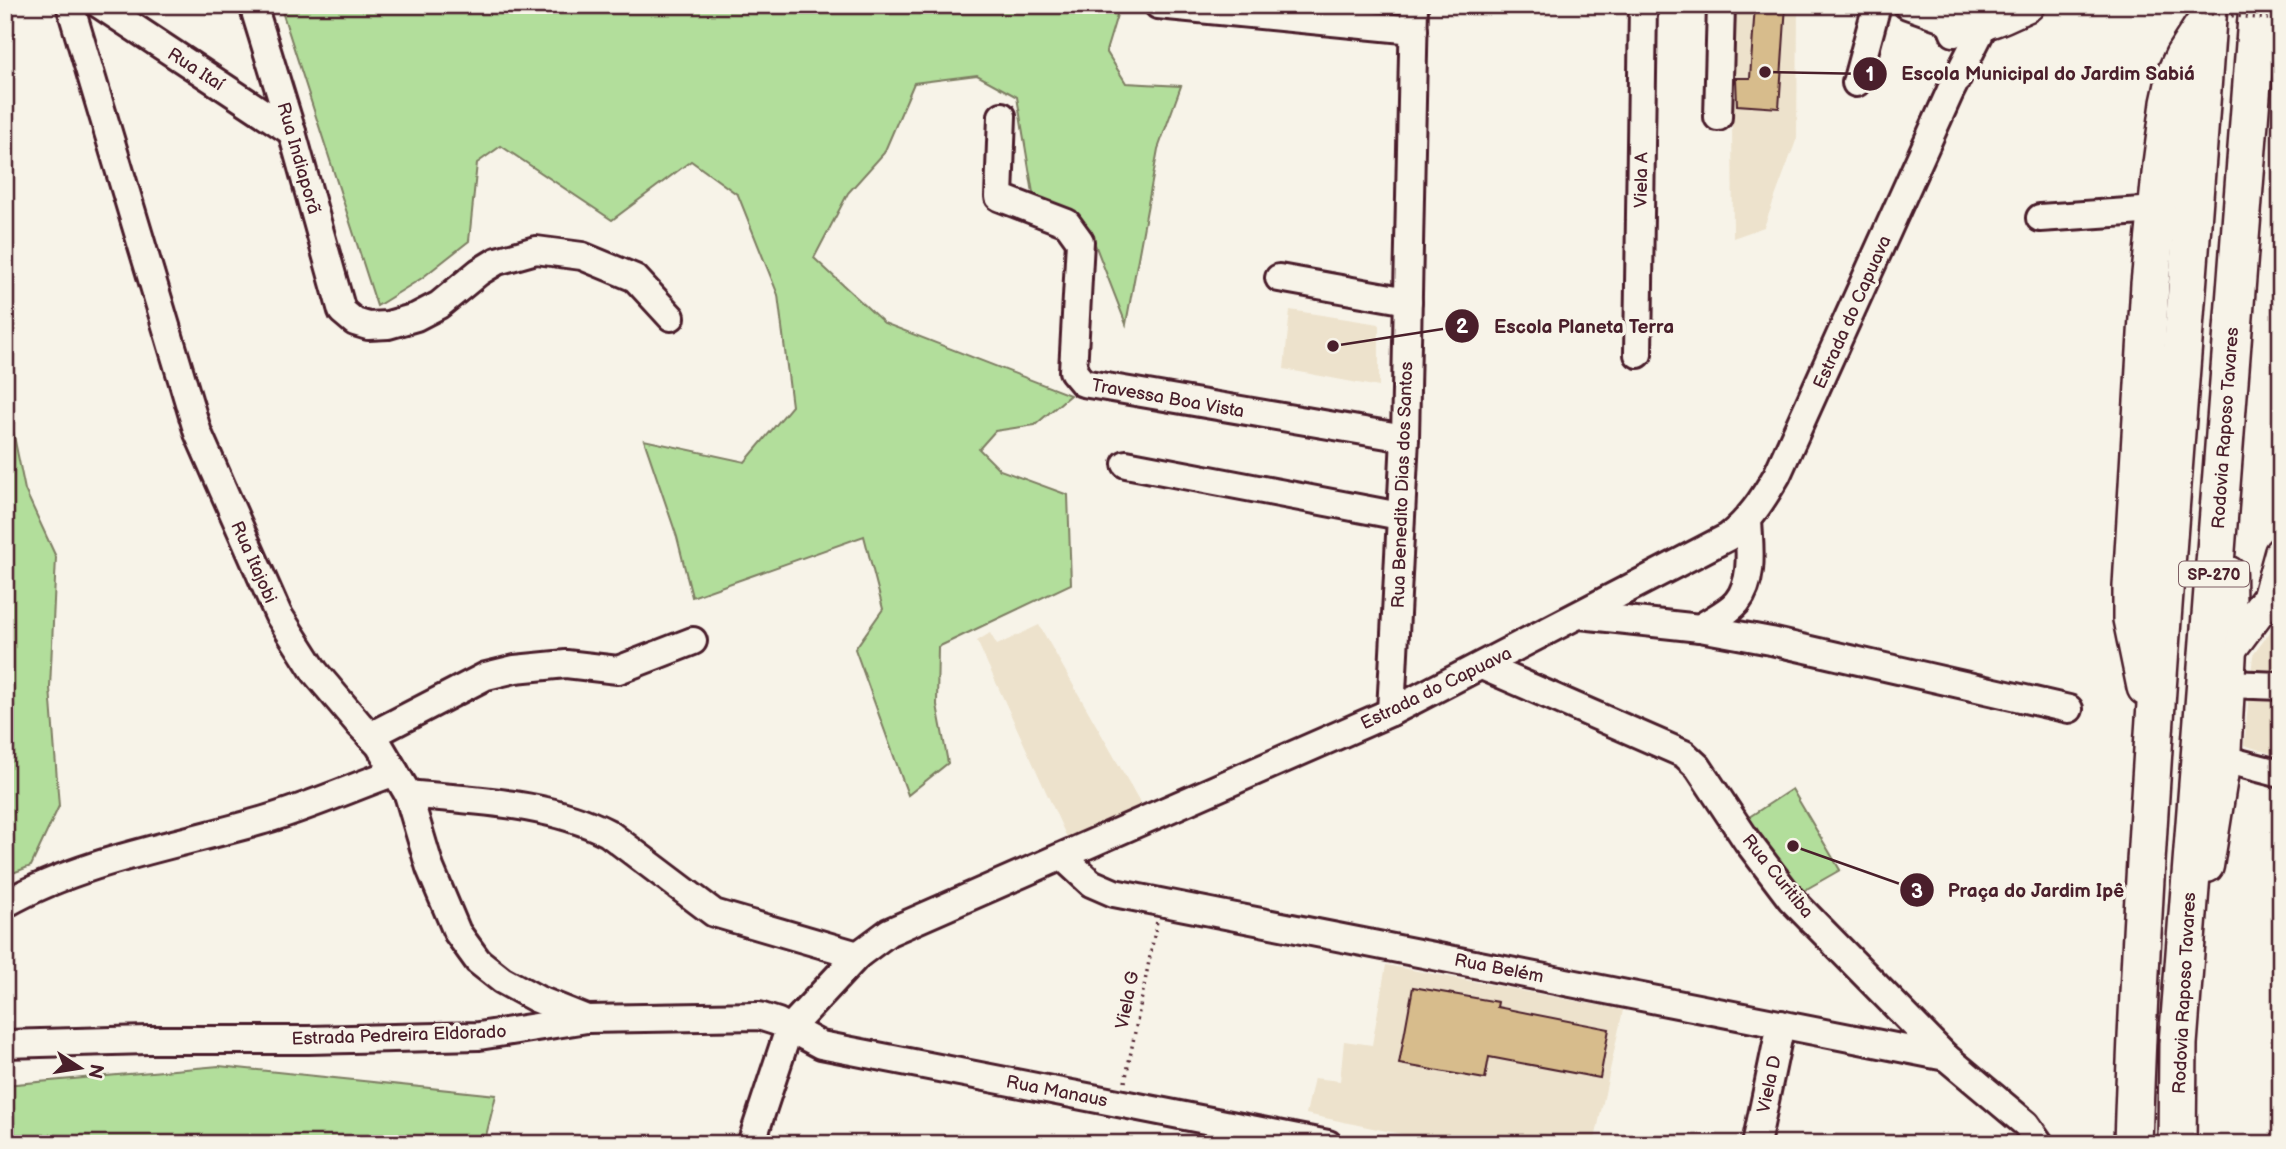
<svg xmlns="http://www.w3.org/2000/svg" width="2286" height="1149" font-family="'Balsamiq Sans',sans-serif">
<rect width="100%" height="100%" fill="#f7f3e8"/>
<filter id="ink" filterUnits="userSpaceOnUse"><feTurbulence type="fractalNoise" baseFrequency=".0143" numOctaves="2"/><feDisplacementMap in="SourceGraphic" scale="14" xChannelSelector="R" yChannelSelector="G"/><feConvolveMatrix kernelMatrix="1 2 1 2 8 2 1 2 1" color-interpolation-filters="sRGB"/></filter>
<g filter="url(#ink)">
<g fill="#ede2cc">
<polygon points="1731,5 1798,5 1797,138 1764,227 1733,238"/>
<polygon points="1290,310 1379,324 1379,387 1284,369"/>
<polygon points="2281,600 2281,757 2244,745 2253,655 2279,620"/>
<polygon points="1039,625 1144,809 1069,842 977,641 990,633 997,645"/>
<polygon points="1386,965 1623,1010 1594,1144 1448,1144 1306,1114 1314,1078 1340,1081 1344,1041 1372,1045"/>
</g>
<g fill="#b2de9b" stroke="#7e7e63" stroke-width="2">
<polygon points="280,5 1120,5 1106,51 1126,83 1181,86 1158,149 1126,324 1089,229 1033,193 1017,97 977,75 914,83 884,153 848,193 814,258 884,323 1070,395 1035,425 995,431 979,449 1000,470 1068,495 1071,584 938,647 937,705 948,763 908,795 855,649 883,609 864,536 692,597 677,537 644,440 745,462 792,406 778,295 738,195 691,161 612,220 501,146 477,163 469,241 422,278 377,306"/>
<polygon points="5,392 25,490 56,557 50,688 59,806 31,866 5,876"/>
<polygon points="1792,789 1840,870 1796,895 1743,821"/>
<polygon points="219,1066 496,1095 484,1144 5,1144 5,1085"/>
</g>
<g fill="#d7bc8c" stroke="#4a1f2b" stroke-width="2">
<polygon points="1755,5 1786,5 1779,108 1737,105 1736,78 1750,78"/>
<polygon points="1413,987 1498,1002 1497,1007 1609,1029 1600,1078 1489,1057 1485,1079 1399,1064"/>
</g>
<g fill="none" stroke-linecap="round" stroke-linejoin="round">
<g stroke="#4a1f2b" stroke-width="32">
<g id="minor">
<polyline points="70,5 198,433 278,614 315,672 359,724 379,745 408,794 430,868 457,932 478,961 502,980 537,999 587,1019"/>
<polyline points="100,5 292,132"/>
<polyline points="253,5 292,132 342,311 355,322 368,326 388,325 416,317 439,305 479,272 497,261 536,250 582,256 635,278 671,317"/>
<polyline points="1158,5 1414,30"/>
<polyline points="1907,5 1949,20 1954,33"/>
<polyline points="1856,83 1877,5"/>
<polyline points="1002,116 999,197 1067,223 1080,241 1073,371 1083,383 1405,438"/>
<polyline points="1718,117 1721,5"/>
<polyline points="2040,218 2157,210"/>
<polyline points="1279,278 1408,301"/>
<polyline points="1638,354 1643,5"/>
<polyline points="1126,464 1400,516"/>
<polyline points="1580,615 1700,628 1771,641 2069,709"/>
<path d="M 1700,628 C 1711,620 1728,613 1737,602 C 1755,579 1749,546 1748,519"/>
<polyline points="1482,666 1684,754 1698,767 1747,841 1791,899 1946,1057 2026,1124 2040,1144"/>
<polyline points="2228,684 2281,686"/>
<polyline points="1391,712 1405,438 1414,5"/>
<polyline points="370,736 486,676 515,669 566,664 618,670 693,641"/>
<polyline points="2224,759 2281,774"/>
<path d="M 408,794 C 475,801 548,802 608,833 L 714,913 L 858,955"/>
<polyline points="1063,857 1091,883 1114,893 1946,1057"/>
<path d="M 5,904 C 82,860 179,845 264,820 C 308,807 351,788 395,772"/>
<polyline points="5,1044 148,1040 308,1040 479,1036 587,1019 759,1016 778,1022 821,1045 1328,1144"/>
<path d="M 751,1144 L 789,1029 L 858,955 L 889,932 L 1391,712 L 1728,537 C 1750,520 1763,499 1777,475 L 1950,92 L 1984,25"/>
<polyline points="1756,1144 1781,1024"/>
</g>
</g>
<g stroke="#4a1f2b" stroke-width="37">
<g id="major">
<path d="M 1944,5 L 1949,20 C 1983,31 1998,18 2028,5"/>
<polyline points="2230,649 2269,597 2281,553"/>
<polyline points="2207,866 2224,759 2230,649 2229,573"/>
</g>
</g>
<g stroke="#4a1f2b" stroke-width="42">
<g id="highway">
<polyline points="2146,687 2132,619 2132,586 2150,284 2162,164 2170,103 2177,71 2184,56 2202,28"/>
<path d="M 2133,1144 C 2145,764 2182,385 2208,5"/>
<polyline points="2177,1144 2178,1044 2258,5"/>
</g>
</g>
<polyline stroke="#4a1f2b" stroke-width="3.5" stroke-dasharray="2 5" stroke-linecap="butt" points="1125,1082 1157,921"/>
<use href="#minor" stroke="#f7f3e8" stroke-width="26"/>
<use href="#major" stroke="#f7f3e8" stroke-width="32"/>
<use href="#highway" stroke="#f7f3e8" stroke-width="37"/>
<polyline stroke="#4a1f2b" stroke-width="3.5" stroke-dasharray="2 5" stroke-linecap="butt" points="2190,5 2190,12 2281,20"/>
</g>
</g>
<g text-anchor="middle" stroke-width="7" stroke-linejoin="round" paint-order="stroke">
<rect fill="#f7f3e8" stroke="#7e5f64" stroke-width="2" x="2179" y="561.5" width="70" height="25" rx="5"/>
<g font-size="16" font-weight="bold" fill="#4a1f2b">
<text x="2214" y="580">SP-270</text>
</g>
<g font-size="18" fill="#4a1f2b" stroke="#f7f3e8">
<text transform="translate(196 69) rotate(33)" y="6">Rua Itaí</text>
<text transform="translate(299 158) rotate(74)" y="6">Rua Indiaporã</text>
<text transform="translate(1641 180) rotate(-89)" y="6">Viela A</text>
<text transform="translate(1852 312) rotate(-66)" y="6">Estrada do Capuava</text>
<text transform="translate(1168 398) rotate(10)" y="6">Travessa Boa Vista</text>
<text transform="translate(2225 428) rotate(-86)" y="6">Rodovia Raposo Tavares</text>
<text transform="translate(1402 485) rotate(-88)" y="6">Rua Benedito Dias dos Santos</text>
<text transform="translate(254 562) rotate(66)" y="6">Rua Itajobi</text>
<text transform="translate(1436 688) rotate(-26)" y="6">Estrada do Capuava</text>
<text transform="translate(1778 876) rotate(51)" y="6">Rua Curitiba</text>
<text transform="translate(1499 968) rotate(11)" y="6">Rua Belém</text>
<text transform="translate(2184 993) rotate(-87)" y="6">Rodovia Raposo Tavares</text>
<text transform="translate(1127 1000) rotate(-79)" y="6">Viela G</text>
<text transform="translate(399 1035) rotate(-2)" y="6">Estrada Pedreira Eldorado</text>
<text transform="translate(1769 1084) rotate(-78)" y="6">Viela D</text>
<text transform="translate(1057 1091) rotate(11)" y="6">Rua Manaus</text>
</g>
</g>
<path fill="none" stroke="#4a1f2b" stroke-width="2.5" d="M1765 72L1870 74M1333 346L1462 326M1793 846L1917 890"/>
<g fill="#4a1f2b" stroke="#f7f3e8" stroke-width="2.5">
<circle cx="1765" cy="72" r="7"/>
<circle cx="1333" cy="346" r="7"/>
<circle cx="1793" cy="846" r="7"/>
<circle cx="1870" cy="74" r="18"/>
<circle cx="1462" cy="326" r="18"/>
<circle cx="1917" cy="890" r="18"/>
</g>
<g font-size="21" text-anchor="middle" font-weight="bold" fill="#fff">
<text x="1870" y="81">1</text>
<text x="1462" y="333">2</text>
<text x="1917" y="898">3</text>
</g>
<g font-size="19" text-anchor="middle" font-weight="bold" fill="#4a1f2b" stroke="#f7f3e8" stroke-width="7" stroke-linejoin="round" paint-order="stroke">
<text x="2048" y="80">Escola Municipal do Jardim Sabiá</text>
<text x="1584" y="333">Escola Planeta Terra</text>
<text x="2036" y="897">Praça do Jardim Ipê</text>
</g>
<rect width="2286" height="1149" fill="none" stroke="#f7f3e8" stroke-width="28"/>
<rect x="14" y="14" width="2258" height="1121" fill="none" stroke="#4a1f2b" stroke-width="2.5" filter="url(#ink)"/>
<g transform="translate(80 1068) rotate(102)" stroke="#f7f3e8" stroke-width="5" paint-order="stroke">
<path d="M0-5L12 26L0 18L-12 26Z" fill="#4a1f2b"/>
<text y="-10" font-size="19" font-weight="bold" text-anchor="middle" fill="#4a1f2b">N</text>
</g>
</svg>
